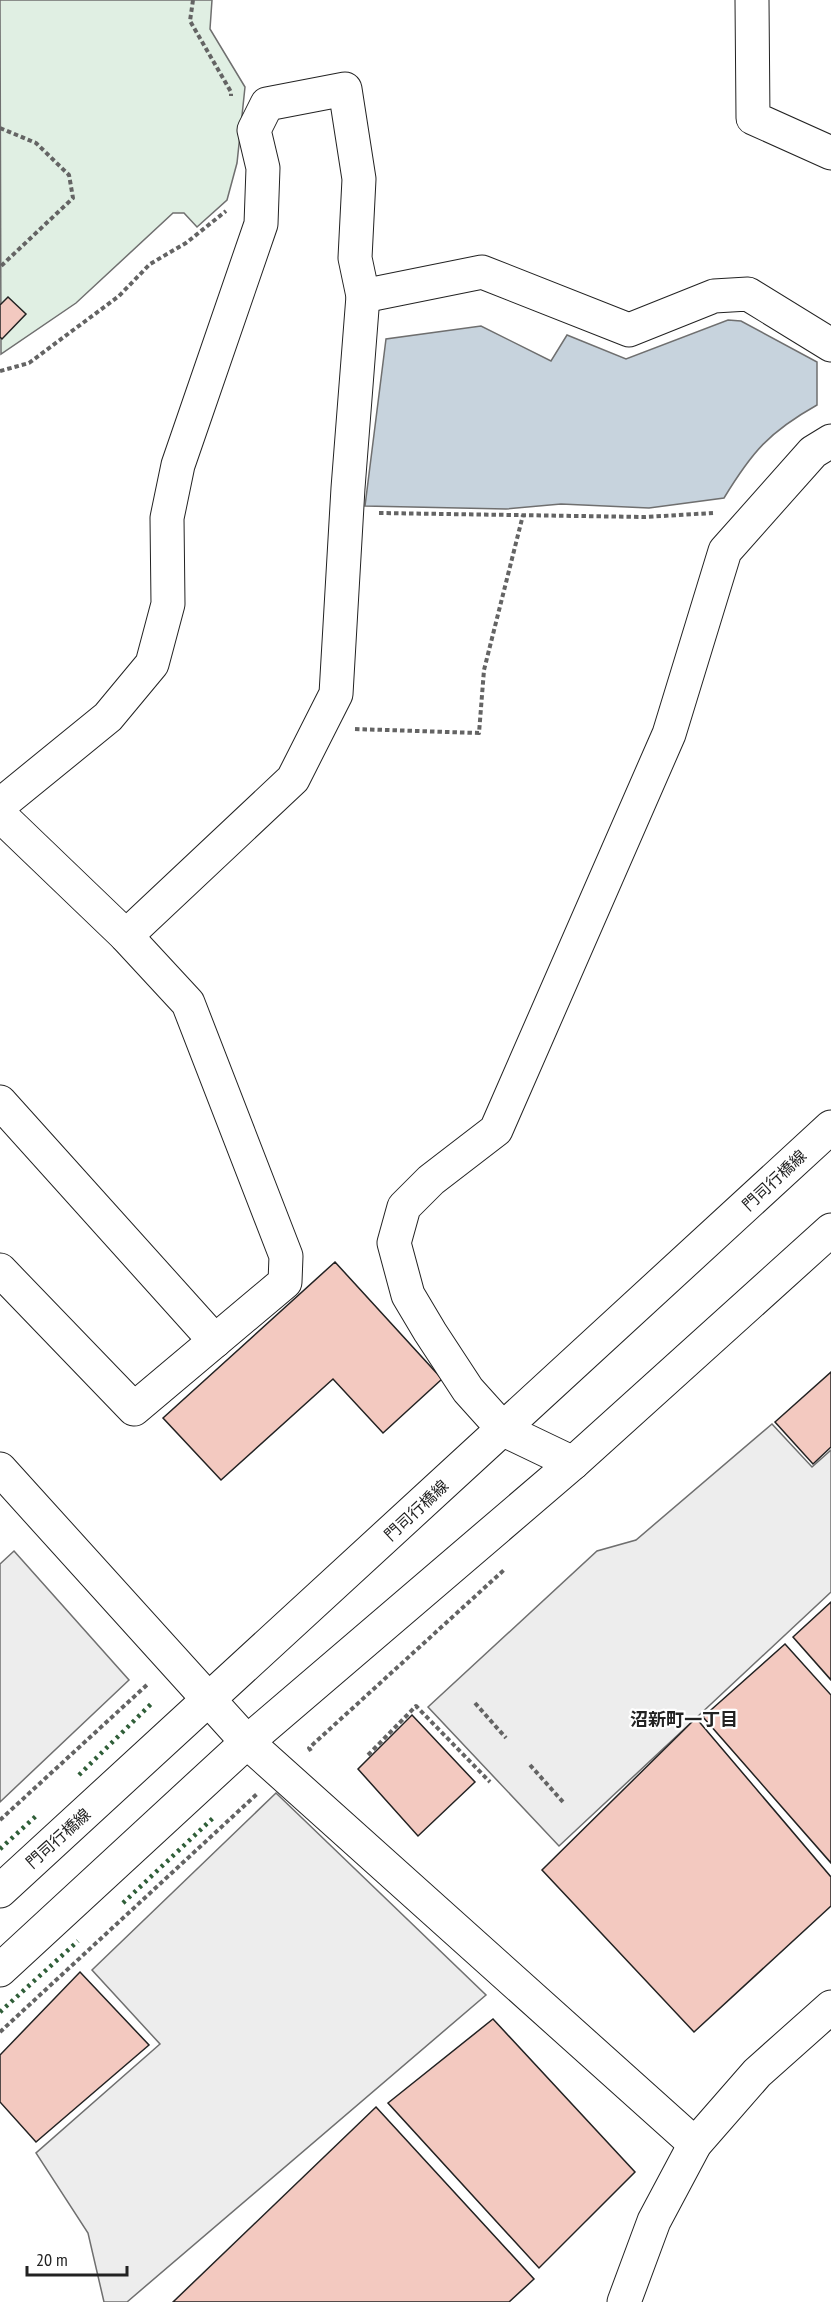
<svg xmlns="http://www.w3.org/2000/svg" width="831" height="2302" font-family="'PT Sans Narrow','Noto Sans JP',sans-serif">
<rect width="100%" height="100%" fill="#fff"/>
<polygon fill="#e0efe3" stroke="#6f6f6f" stroke-width="1.5" points="0,0 212,0 210,29 245,87 237,163 227,200 197,227 184,213 173,213 76,303 1,354"/>
<g fill="#ededed" stroke="#6f6f6f" stroke-width="1.5">
<polygon points="772,1424 812,1467 831,1450 831,1592 559,1846 428,1707 597,1551 636,1540"/>
<polygon points="14,1551 129,1680 0,1802 0,1564"/>
<polygon points="276,1793 486,1995 127,2302 104,2302 88,2233 36,2153 160,2044 92,1970"/>
</g>
<path fill="#c7d3dd" stroke="#6f6f6f" stroke-width="1.5" d="M 728,320 L 741,321 L 817,362 L 817,405 C 769,432 752,452 724,498 L 649,508 L 561,504 L 506,509 L 365,506 L 386,339 L 481,326 L 551,361 L 567,335 L 626,359 Z"/>
<g fill="#f3c9c0" stroke="#222" stroke-width="1.5">
<polygon points="8,297 26,314 2,339 0,337 0,305"/>
<polygon points="335,1262 442,1379 383,1433 333,1379 221,1480 163,1418"/>
<polygon points="831,1372 831,1447 813,1464 775,1422"/>
<polygon points="831,1602 831,1680 793,1637"/>
<polygon points="785,1644 831,1695 831,1863 703,1717"/>
<polygon points="412,1715 475,1782 418,1836 358,1769"/>
<polygon points="696,1718 831,1877 831,1906 694,2032 542,1870"/>
<polygon points="80,1972 149,2045 36,2142 0,2102 0,2055"/>
<polygon points="493,2019 635,2172 539,2268 388,2103"/>
<polygon points="376,2107 534,2279 509,2302 173,2302"/>
</g>
<g fill="none" stroke-linecap="round" stroke-linejoin="round">
<g stroke="#222" stroke-width="35">
<g id="minor">
<polyline points="752,0 753,118 831,153"/>
<polyline points="363,296 482,272 629,330 714,296 748,294 831,345"/>
<polyline points="0,805 108,717 152,664 168,604 167,518 178,465 261,224 263,168 254,130 267,104 345,89 359,179 355,258 363,296 348,488 336,694 293,779 126,936"/>
<polyline points="0,815 126,936 188,1003 286,1256 285,1282 134,1409 0,1270"/>
<polyline points="0,1102 215,1341"/>
<polyline points="573,1463 504,1430 468,1390 430,1332 408,1295 394,1243 404,1207 431,1180 496,1130 669,734 725,551 813,452 831,441"/>
<polyline points="0,1469 247,1742 695,2144"/>
<polyline points="624,2302 654,2221 695,2144 757,2073 831,2007"/>
</g>
</g>
<g stroke="#222" stroke-width="35">
<g id="major">
<polyline points="0,1891 831,1127"/>
<polyline points="0,1970 247,1742 573,1463 831,1230"/>
</g>
</g>
<g stroke="#646464" stroke-width="4" stroke-dasharray="4.5 3" stroke-linecap="butt">
<polyline points="193,0 190,21 231,92 231,96"/>
<polyline points="0,128 36,143 69,175 73,198 0,267"/>
<polyline points="0,371 29,363 119,296 150,264 186,243 226,211"/>
<polyline points="379,513 645,517 713,513"/>
<polyline points="355,729 479,733 484,670 523,515"/>
<polyline points="475,1703 506,1738"/>
<polyline points="311,1751 309,1748 505,1569"/>
<polyline points="368,1755 416,1706 490,1782"/>
<polyline points="530,1765 563,1802"/>
<polyline points="0,1820 149,1683"/>
<polyline points="0,2032 257,1794"/>
</g>
<use href="#minor" stroke="#fff" stroke-width="33"/>
<use href="#major" stroke="#fff" stroke-width="33"/>
<g stroke="#2f5e38" stroke-width="4.5" stroke-dasharray="3 4.5" stroke-linecap="butt">
<polyline points="79,1775 152,1703"/>
<polyline points="0,1849 36,1816"/>
<polyline points="123,1903 213,1818"/>
<polyline points="0,2012 78,1941"/>
</g>
</g>
<g text-anchor="middle" stroke-width="4.5" stroke-linejoin="round" paint-order="stroke">
<g font-size="16" fill="#222" stroke="#fff">
<text transform="translate(774 1180) rotate(-43)" y="6">門司行橋線</text>
<text transform="translate(416 1510) rotate(-43)" y="6">門司行橋線</text>
<text transform="translate(58 1838) rotate(-42)" y="6">門司行橋線</text>
</g>
<g font-size="18" font-weight="bold" fill="#222" stroke="#fff">
<text x="684" y="1726">沼新町一丁目</text>
</g>
</g>
<path d="M27 2266v9h100v-9" fill="none" stroke="#222222" stroke-width="3"/>
<text x="36" y="2266" font-size="18" fill="#222222" stroke="#ffffff" stroke-width="4.5" paint-order="stroke">20 m</text>
</svg>
